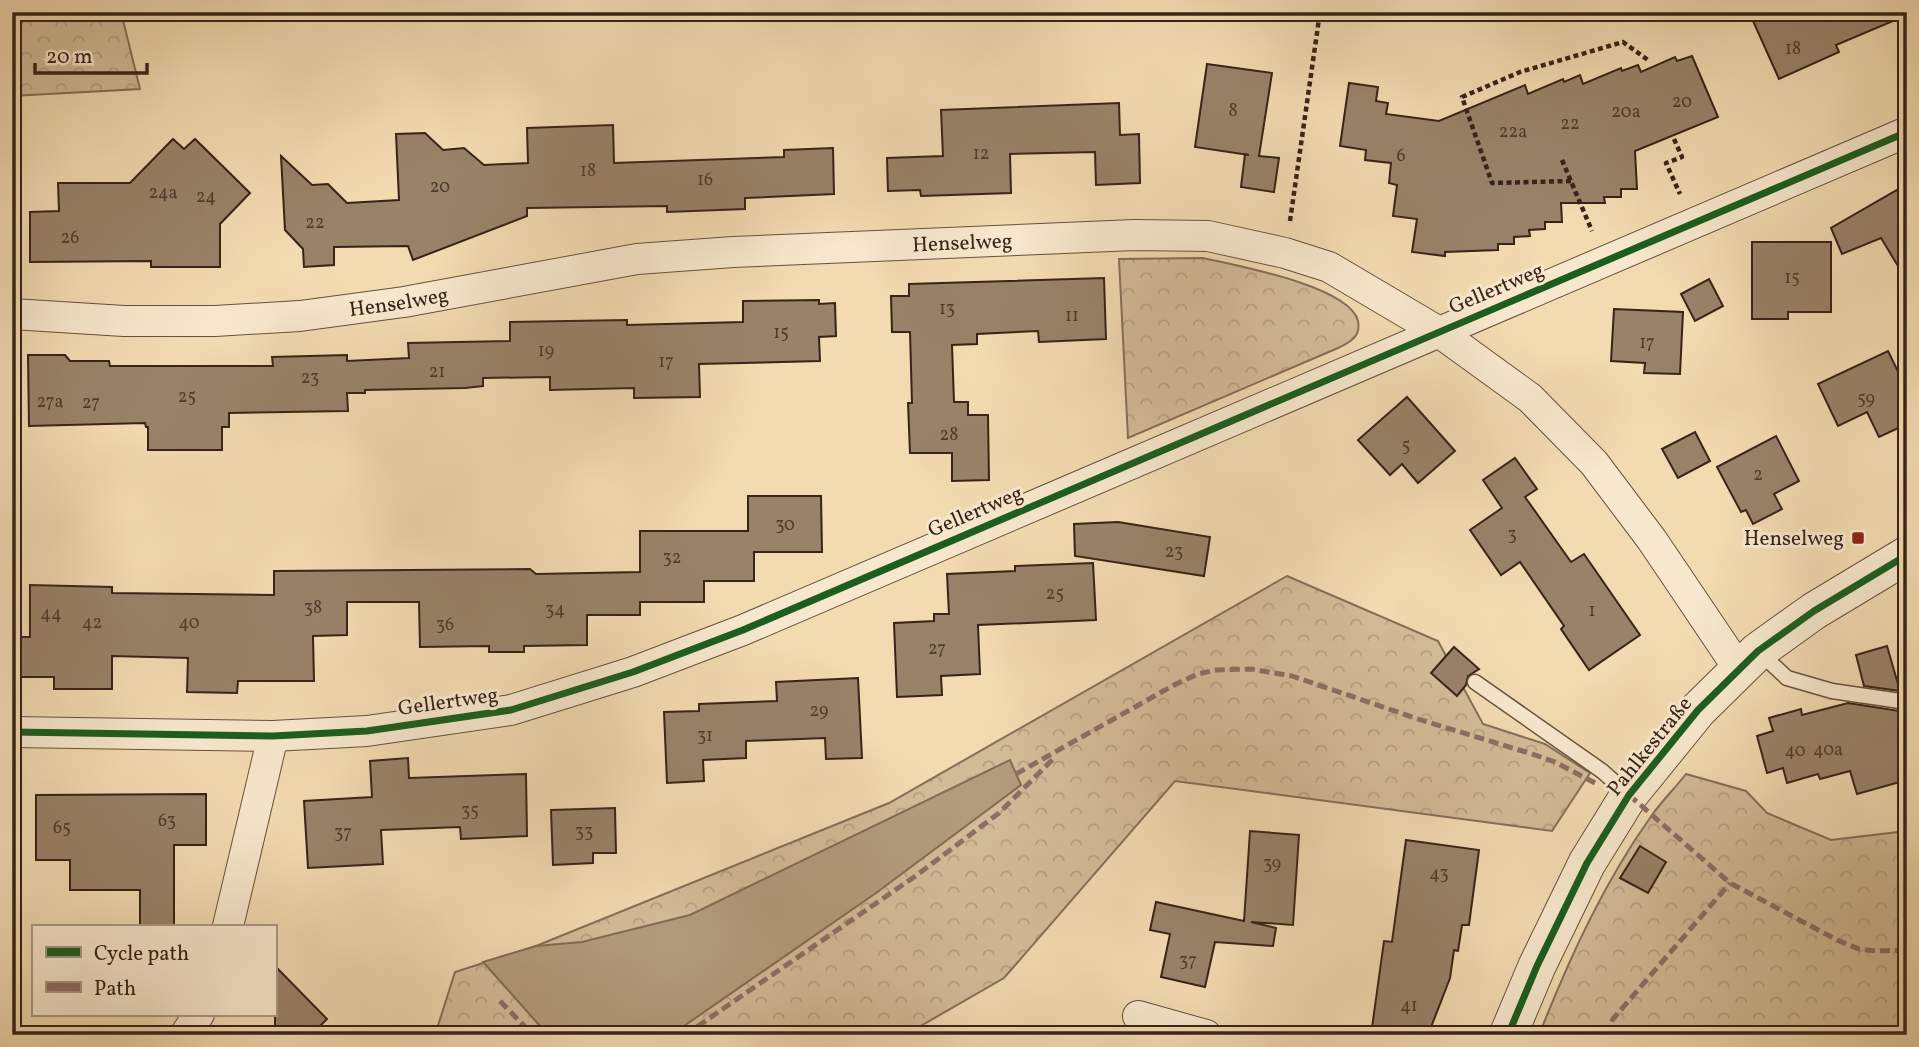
<svg xmlns="http://www.w3.org/2000/svg" width="1919" height="1047" font-family="Vollkorn,serif">
<defs>
<pattern id="forest-crowns" width="20" height="18" patternUnits="userSpaceOnUse" patternTransform="scale(1.75)"><rect width="20" height="18" fill="#d2bb97"/><path d="M2 6a3 3 0 1 1 6 0M12 15a3 3 0 1 1 6 0" fill="none" stroke="#b5a081"/></pattern>
</defs>
<rect width="100%" height="100%" fill="#f2dab1"/>
<filter id="stains"><feTurbulence type="fractalNoise" baseFrequency=".00286" numOctaves="4"/><feColorMatrix values="0 0 0 0 .2 0 0 0 0 .09 0 0 0 0 .02 0 0 0 .5 -.17"/></filter>
<radialGradient id="worn" r=".72"><stop offset=".6" stop-color="#630" stop-opacity="0"/><stop offset="1" stop-color="#630" stop-opacity=".3"/></radialGradient>
<g fill="url(#forest-crowns)" stroke="#846f58" stroke-width="2">
<polygon points="12,12 121,12 140,89 12,96"/>
<path d="M 1203,258 C 1234,265 1350,286 1358,321 C 1361,336 1351,342 1338,348 L 1128,438 L 1119,259 Z"/>
<polygon points="1287,576 1438,641 1483,724 1545,744 1590,773 1552,831 1175,781 1004,978 905,1035 435,1035 455,972 536,946 889,803"/>
<path d="M 1686,774 L 1746,791 L 1767,813 L 1831,840 L 1907,831 L 1907,1035 L 1539,1035 C 1569,959 1604,882 1652,815 C 1662,801 1675,788 1686,774 Z"/>
</g>
<polygon fill="#b29c7d" stroke="#816c55" stroke-width="2" points="1010,760 1021,785 876,893 671,1035 548,1035 483,962 536,946 582,942 690,915"/>
<g fill="#988268" stroke="#372318" stroke-width="2">
<polygon points="1749,12 1907,12 1907,15 1836,45 1839,52 1779,79"/>
<polygon points="1692,56 1718,117 1635,151 1637,189 1621,189 1621,197 1604,197 1605,203 1561,203 1562,222 1545,222 1545,229 1529,230 1530,236 1514,237 1514,244 1498,244 1498,250 1445,252 1445,256 1412,252 1417,219 1393,216 1397,185 1389,183 1391,163 1365,160 1366,150 1340,146 1349,83 1378,87 1376,101 1388,103 1386,114 1439,121 1525,85 1528,94 1563,79 1564,82 1580,75 1583,84 1621,68 1622,71 1638,65 1641,72 1675,57 1677,61"/>
<polygon points="1207,64 1272,73 1259,156 1279,158 1274,192 1241,187 1245,154 1249,155 1195,147"/>
<polygon points="1119,103 1120,135 1139,134 1140,183 1096,185 1095,152 1010,154 1011,193 921,196 920,190 888,191 887,158 943,156 941,110"/>
<polygon points="613,125 614,163 784,157 784,150 833,148 834,194 745,198 745,209 667,212 667,206 527,208 527,216 413,260 408,246 334,247 334,265 304,267 303,249 285,230 281,156 312,185 328,184 347,203 399,200 396,134 425,133 443,150 464,148 484,165 528,163 527,128"/>
<polygon points="173,139 184,149 195,139 250,193 220,224 220,267 151,267 151,261 30,262 30,212 59,211 58,183 130,183"/>
<polygon points="1907,187 1907,281 1881,238 1842,254 1831,228 1897,190 1898,192"/>
<polygon points="1752,242 1831,242 1831,312 1788,312 1788,319 1752,319"/>
<polygon points="1104,278 1106,339 1039,342 1038,331 977,334 977,344 952,345 954,402 968,402 968,415 988,415 989,480 952,481 952,453 910,453 908,403 912,403 910,332 892,332 891,296 909,296 909,284"/>
<polygon points="1709,279 1723,306 1695,321 1681,294"/>
<polygon points="819,300 819,304 835,303 836,336 819,337 820,361 699,364 700,397 634,398 634,388 550,390 550,377 483,378 483,386 465,388 365,390 365,393 347,393 348,411 229,413 229,427 222,427 222,450 148,450 148,427 146,427 145,423 29,426 28,355 65,355 70,361 109,361 110,366 273,366 272,357 347,355 347,361 409,358 408,343 510,341 510,322 627,320 627,325 743,322 743,301"/>
<polygon points="1614,309 1683,312 1680,374 1644,373 1645,363 1611,361"/>
<polygon points="1888,351 1907,390 1907,424 1879,437 1867,412 1838,426 1818,384"/>
<polygon points="1407,397 1455,451 1418,483 1402,464 1390,475 1358,440"/>
<polygon points="1695,432 1710,461 1678,478 1662,449"/>
<polygon points="1776,436 1799,481 1774,494 1782,509 1753,524 1746,510 1741,512 1717,467"/>
<polygon points="1515,458 1537,489 1525,497 1571,562 1584,554 1640,635 1589,670 1561,629 1564,626 1520,562 1501,575 1470,530 1502,508 1483,480"/>
<polygon points="748,496 821,496 822,552 754,552 754,581 704,581 704,602 640,602 640,615 587,615 587,645 524,646 524,652 489,652 489,646 420,647 419,602 347,602 347,635 313,636 314,681 238,681 237,693 187,692 188,658 112,656 112,689 54,689 54,677 13,677 13,637 30,637 30,585 112,587 112,593 274,595 274,571 530,569 536,574 640,572 640,531 748,531"/>
<polygon points="1118,522 1210,537 1204,576 1075,556 1074,524"/>
<polygon points="1093,563 1096,620 978,625 980,674 941,676 942,695 897,697 894,623 934,621 934,614 949,614 947,574 1015,571 1015,566"/>
<polygon points="1887,646 1900,691 1864,686 1856,655"/>
<polygon points="1454,647 1479,669 1468,676 1466,685 1457,696 1431,673"/>
<polygon points="858,678 862,758 826,759 825,738 746,741 746,758 703,760 704,781 667,783 664,712 699,711 699,704 777,701 776,682"/>
<polygon points="1848,703 1906,712 1907,780 1857,794 1850,771 1820,779 1818,774 1787,783 1783,768 1767,773 1757,736 1773,731 1769,718 1801,709 1802,715"/>
<polygon points="408,758 409,778 526,774 527,836 461,839 460,827 381,830 383,864 308,868 304,801 372,797 370,761"/>
<polygon points="206,794 206,845 174,845 174,926 140,926 140,890 70,890 70,860 36,860 36,795"/>
<polygon points="615,808 616,853 593,853 593,863 553,865 551,810"/>
<polygon points="1250,831 1299,835 1293,925 1251,922 1276,928 1273,946 1215,942 1205,987 1161,977 1170,934 1150,930 1156,902 1244,921"/>
<polygon points="1406,840 1479,850 1469,925 1462,925 1458,951 1454,950 1450,978 1428,1035 1371,1035 1384,941 1392,942"/>
<polygon points="1640,846 1666,862 1648,893 1620,878"/>
<polygon points="275,966 327,1019 311,1035 275,1035"/>
</g>
<g fill="none" stroke-linecap="round" stroke-linejoin="round">
<g stroke="#66513e" stroke-width="17">
<g id="service">
<polyline points="1759,652 1787,678 1832,691 1907,702"/>
<polyline points="1475,682 1602,771 1629,795"/>
</g>
</g>
<g stroke="#66513e" stroke-width="32">
<g id="minor">
<path id="s1" d="M 12,314 L 124,321 L 215,321 L 300,316 L 404,302 L 637,259 L 733,252 L 1135,235 L 1208,236 L 1285,253 L 1329,267 L 1439,332 L 1530,398 L 1594,463 L 1652,540 L 1739,669"/>
<polyline points="12,732 273,736 367,731 511,710 633,672 743,630 1907,132"/>
<polyline points="228,926 273,736"/>
<polyline points="1138,1016 1206,1035"/>
<polyline points="185,1035 199,1014"/>
</g>
</g>
<g stroke="#66513e" stroke-width="39">
<polyline id="tertiary" points="1508,1035 1537,966 1587,863 1629,795 1698,710 1758,651 1814,611 1907,555"/>
</g>
<g stroke="#372318" stroke-width="4.5" stroke-dasharray="5 3.5" stroke-linecap="butt">
<polyline points="1674,139 1682,157 1666,163 1680,194"/>
<polyline points="1562,160 1592,231"/>
<polyline points="1571,181 1492,183 1462,97 1520,72 1623,42 1648,60"/>
<polyline points="1290,221 1320,12"/>
</g>
<use href="#service" stroke="#f7e7cc" stroke-width="14"/>
<use href="#minor" stroke="#f7e7cc" stroke-width="30"/>
<use href="#tertiary" stroke="#f7e7cc" stroke-width="37"/>
<g stroke="#8d6e63" stroke-width="5" stroke-dasharray="10 5" stroke-linecap="butt">
<polyline points="1016,774 1174,685 1198,674 1216,670 1251,669 1292,676 1421,720 1529,753 1555,762 1595,783"/>
<polyline points="1629,795 1730,883 1837,940 1859,949 1876,951 1907,950"/>
<polyline points="500,1001 533,1035"/>
<polyline points="685,1035 917,875 999,813 1053,759"/>
<polyline points="1605,1035 1613,1019 1730,883"/>
</g>
<g stroke="#f7e7cc" stroke-width="11">
<g id="cycleway">
<polyline points="12,732 273,736 367,731 511,710 633,672 743,630 1907,132"/>
<polyline points="1508,1035 1537,966 1587,863 1629,795 1698,710 1758,651 1814,611 1907,555"/>
</g>
</g>
<use href="#cycleway" stroke="#1b5e20" stroke-width="7"/>
</g>
<rect fill="#8f2418" stroke="#f7e7cc" stroke-width="2.5" x="1851" y="531" width="14" height="14" rx="3.5"/>
<g text-anchor="middle" stroke-width="6" stroke-linejoin="round" paint-order="stroke">
<g font-size="18" fill="#4f3b2c">
<text x="1793" y="54">18</text>
<text x="1682" y="107">20</text>
<text x="1233" y="116">8</text>
<text x="1626" y="117">20a</text>
<text x="1570" y="129">22</text>
<text x="1513" y="137">22a</text>
<text x="981" y="159">12</text>
<text x="1401" y="161">6</text>
<text x="588" y="176">18</text>
<text x="705" y="185">16</text>
<text x="440" y="192">20</text>
<text x="163" y="198">24a</text>
<text x="206" y="202">24</text>
<text x="315" y="228">22</text>
<text x="70" y="243">26</text>
<text x="1792" y="283">15</text>
<text x="947" y="314">13</text>
<text x="1072" y="321">11</text>
<text x="781" y="338">15</text>
<text x="1647" y="348">17</text>
<text x="546" y="356">19</text>
<text x="666" y="367">17</text>
<text x="437" y="377">21</text>
<text x="310" y="383">23</text>
<text x="187" y="402">25</text>
<text x="1866" y="404">59</text>
<text x="50" y="407">27a</text>
<text x="91" y="408">27</text>
<text x="949" y="440">28</text>
<text x="1406" y="451">5</text>
<text x="1758" y="480">2</text>
<text x="785" y="530">30</text>
<text x="1512" y="540">3</text>
<text x="1174" y="557">23</text>
<text x="672" y="563">32</text>
<text x="1055" y="599">25</text>
<text x="313" y="613">38</text>
<text x="555" y="615">34</text>
<text x="1592" y="616">1</text>
<text x="51" y="619">44</text>
<text x="92" y="628">42</text>
<text x="189" y="628">40</text>
<text x="445" y="630">36</text>
<text x="937" y="654">27</text>
<text x="819" y="716">29</text>
<text x="705" y="741">31</text>
<text x="1828" y="755">40a</text>
<text x="1795" y="756">40</text>
<text x="470" y="816">35</text>
<text x="167" y="826">63</text>
<text x="62" y="833">65</text>
<text x="584" y="837">33</text>
<text x="343" y="838">37</text>
<text x="1272" y="869">39</text>
<text x="1439" y="879">43</text>
<text x="1188" y="966">37</text>
<text x="1409" y="1011">41</text>
</g>
<g font-size="21" fill="#372318" stroke="#f7e7cc">
<text dy="7" stroke="none"><textPath href="#s1" startOffset="956">Henselweg</textPath></text>
<text transform="translate(1496 288) rotate(-23)" y="7">Gellertweg</text>
<text dy="7" stroke="none"><textPath href="#s1" startOffset="388">Henselweg</textPath></text>
<text transform="translate(975 511) rotate(-23)" y="7">Gellertweg</text>
<text transform="translate(448 701) rotate(-8)" y="7">Gellertweg</text>
<text transform="translate(1649 746) rotate(-51)" y="7">Pahlkestraße</text>
</g>
<g font-size="21" fill="#372318" stroke="#f7e7cc" text-anchor="end">
<text x="1844" y="545">Henselweg</text>
</g>
</g>
<rect width="1919" height="1047" fill="none" stroke="#f2dab1" stroke-width="42"/>
<rect x="14" y="14" width="1891" height="1019" fill="none" stroke="#372318" stroke-width="3.5"/>
<rect x="21" y="21" width="1877" height="1005" fill="none" stroke="#372318" stroke-width="2"/>
<rect x="32" y="925" width="245" height="91" fill="#f7e7cc" stroke="#aa9984" stroke-width="2"/>
<rect x="46" y="947" width="35" height="10" fill="#1b5e20" stroke="#aa9984" stroke-width="2"/>
<text x="94" y="960" font-size="21" fill="#372318">Cycle path</text>
<rect x="46" y="982" width="35" height="10" fill="#8d6e63" stroke="#aa9984" stroke-width="2"/>
<text x="94" y="995" font-size="21" fill="#372318">Path</text>
<path d="M35 63v10h112v-10" fill="none" stroke="#372318" stroke-width="3.5"/>
<text x="46" y="63" font-size="21" fill="#372318" stroke="#f7e7cc" stroke-width="5" paint-order="stroke">20 m</text>
<rect width="100%" height="100%" filter="url(#stains)"/>
<rect width="100%" height="100%" fill="url(#worn)"/>
</svg>
